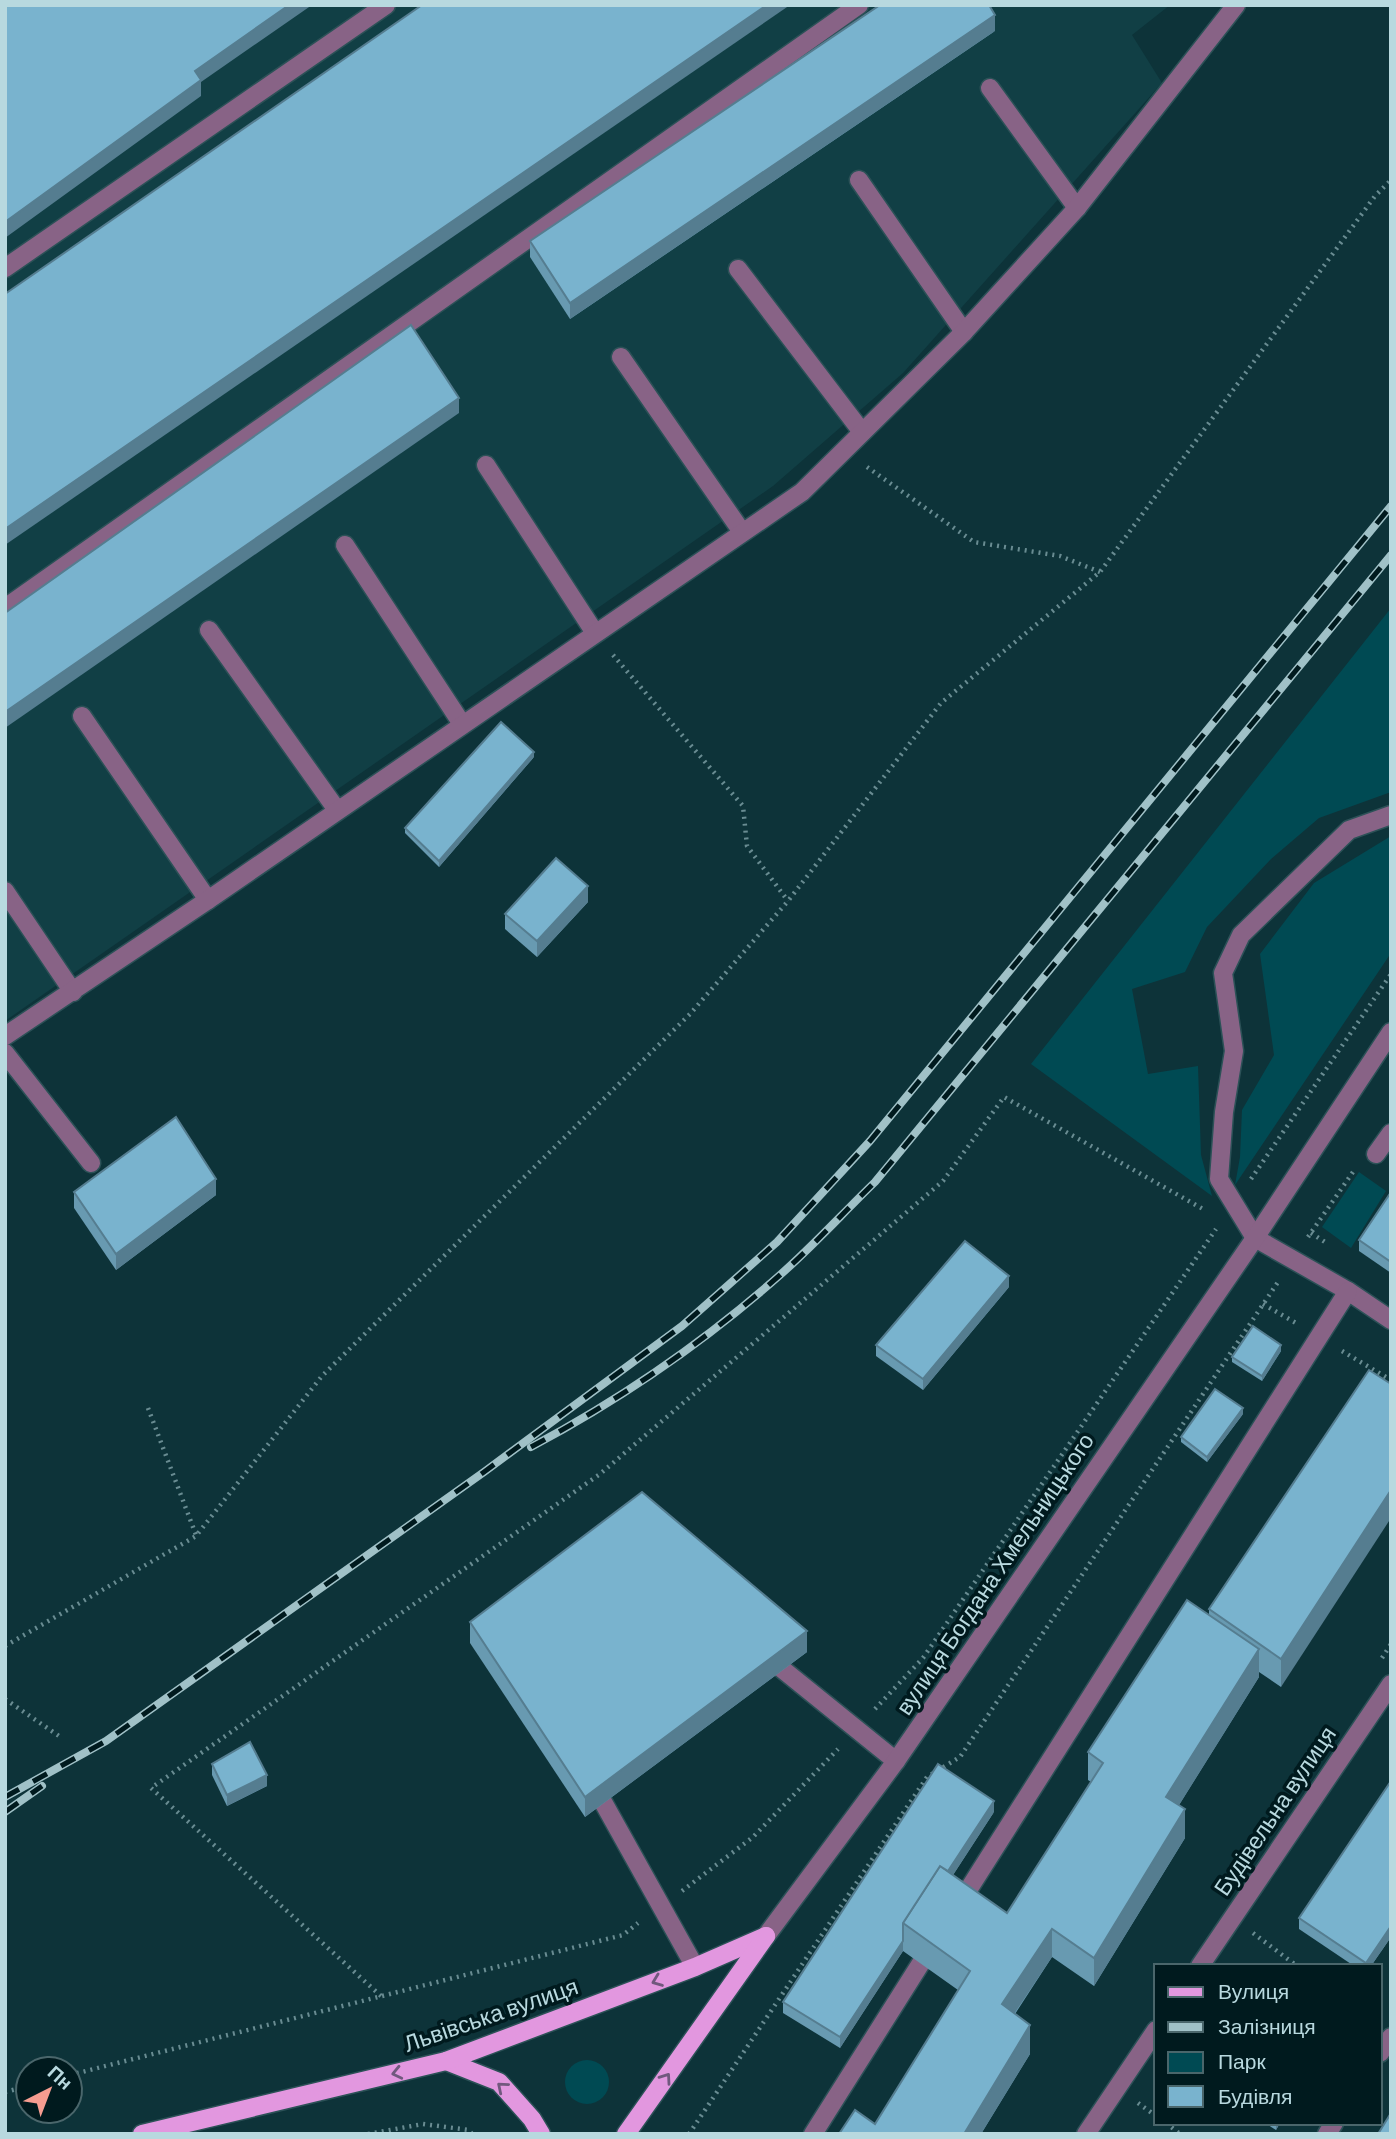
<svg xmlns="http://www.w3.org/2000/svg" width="1396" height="2139" font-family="Barlow,sans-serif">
<rect width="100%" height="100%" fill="#0d3339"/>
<polygon fill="#113f45" points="5,5 1170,5 1132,35 1162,83 903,373 773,486 5,1021"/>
<g fill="#004a53">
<polygon points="1391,608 1391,792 1319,818 1271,859 1207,927 1185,972 1132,989 1148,1074 1198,1066 1201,1155 1212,1196 1031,1064"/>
<polygon points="1391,836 1391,953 1235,1185 1240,1157 1242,1110 1274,1055 1260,954 1314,883"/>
<polygon points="1359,1172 1386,1191 1351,1248 1322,1227"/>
<circle cx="587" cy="2082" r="22"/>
</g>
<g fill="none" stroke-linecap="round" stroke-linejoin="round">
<g stroke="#2c5157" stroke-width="21">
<g id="minor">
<polyline points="990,88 1077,208"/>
<polyline points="859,180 964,332"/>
<polyline points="5,268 386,5"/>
<polyline points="738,269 862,432"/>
<polyline points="621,357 742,532"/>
<polyline points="486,465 595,633"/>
<polyline points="345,545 462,724"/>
<polyline points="5,608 859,5"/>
<polyline points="209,630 337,810"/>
<polyline points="82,716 208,900"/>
<polyline points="1391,815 1349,830 1241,935 1223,973 1234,1051 1224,1112 1219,1179 1255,1238 1348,1291 1391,1320"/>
<polyline points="5,891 73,992"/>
<polyline points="5,1036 208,900 802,492 964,332 1077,208 1236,5"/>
<polyline points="5,1053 91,1163"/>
<polyline points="1376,1154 1391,1133"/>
<polyline points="766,1656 896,1761"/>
<polyline points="593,1784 695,1967"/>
<polyline points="958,1906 1348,1291"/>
<polyline points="766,1936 896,1761 1255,1238 1391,1032"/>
<polyline points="1200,1966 1391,1684"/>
<polyline points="1380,2053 1391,2037"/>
<polyline points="813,2134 933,1944"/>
<polyline points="1086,2134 1156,2030"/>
<polyline points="1327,2134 1334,2123"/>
</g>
</g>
<g stroke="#2c5157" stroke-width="21">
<g id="major">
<polyline points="446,2061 499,2082 532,2119 541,2134"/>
<polyline points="142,2134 446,2061 695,1967 766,1936"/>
<polyline points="626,2134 766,1936"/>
</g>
</g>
<g stroke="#698c92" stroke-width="4.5" stroke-dasharray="2 5" stroke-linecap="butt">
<polyline points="867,467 974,542 1060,556 1100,572"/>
<polyline points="613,655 743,806 747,846 788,901"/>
<polyline points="1251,1179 1391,974"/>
<polyline points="1311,1233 1328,1244"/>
<polyline points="1308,1237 1355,1169"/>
<polyline points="1263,1304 1296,1323"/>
<polyline points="1342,1351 1391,1380"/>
<polyline points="148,1408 196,1535"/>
<polyline points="5,1646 196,1536 322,1376 690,1014 788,901 941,703 1100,572 1375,196 1391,180"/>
<polyline points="1382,1658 1391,1644"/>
<polyline points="5,1699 59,1736"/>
<polyline points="875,1709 923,1658 1216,1229"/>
<polyline points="682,1891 753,1837 838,1749"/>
<polyline points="1253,1933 1297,1966"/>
<polyline points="381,1996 151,1788 600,1474 943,1181 1004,1097 1203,1209"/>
<polyline points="70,2075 623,1935 638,1923"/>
<polyline points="5,2092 28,2086"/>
<polyline points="1138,2103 1156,2116"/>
<polyline points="1166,2123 1180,2134"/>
<polyline points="368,2134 423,2124 469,2130 472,2134"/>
<polyline points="689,2134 927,1777 960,1757 1278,1282"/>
</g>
<use href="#minor" stroke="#886386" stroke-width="18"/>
<use href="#major" stroke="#e297df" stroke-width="18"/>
<g stroke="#a0c1c7" stroke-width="8">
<g id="rail">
<path d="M 531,1447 C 621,1399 703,1343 780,1275 C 813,1246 843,1213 875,1182 L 1391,555"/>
<polyline points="5,1797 106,1741 484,1472 682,1326 777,1242 870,1141 1391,506"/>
<polyline points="5,1812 42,1786"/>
</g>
</g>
<use href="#rail" stroke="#001a1e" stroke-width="5" stroke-dasharray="16" stroke-linecap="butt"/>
</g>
<g fill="#689ab1">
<polygon points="995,31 570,319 530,257 530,241"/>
<polygon points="534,757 439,867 405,833 405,828"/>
<polygon points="588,902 537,957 505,929 505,914"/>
<polygon points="74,1192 216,1195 116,1270 74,1208"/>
<polygon points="1391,1192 1391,1273 1359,1251 1359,1240"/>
<polygon points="1009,1287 923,1390 876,1356 876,1345"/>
<polygon points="1281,1351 1262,1381 1232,1362 1232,1357"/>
<polygon points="1369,1370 1281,1687 1259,1672 1259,1677 1179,1805 1185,1838 1094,1986 1052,1957 1015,2014 1030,2054 981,2134 839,2134 875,2124 958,1990 903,1951 840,2048 783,2013 783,2002 994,1812 953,1875 1007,1913 1091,1782 1088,1780 1088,1752 1209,1615 1209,1609"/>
<polygon points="1243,1414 1207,1462 1181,1442 1181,1437"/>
<polygon points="470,1622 807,1652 585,1817 470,1643"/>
<polygon points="212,1764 267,1786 227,1806 212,1775"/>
<polygon points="1299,1918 1391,1937 1371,1966 1354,1966 1299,1929"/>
<polygon points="1265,2123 1280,2123 1276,2130"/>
</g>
<g fill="#557d90">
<polygon points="289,5 312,5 201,82 201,96 5,238 5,222 195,71"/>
<polygon points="767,5 790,5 5,545 5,529"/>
<polygon points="995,15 995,31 570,319 570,303"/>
<polygon points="459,398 459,413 5,728 5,712"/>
<polygon points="534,752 534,757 439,867 439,861"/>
<polygon points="588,886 588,902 537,957 537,941"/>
<polygon points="216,1179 216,1195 116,1270 116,1254"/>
<polygon points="1009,1276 1009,1287 923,1390 923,1379"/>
<polygon points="1281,1345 1281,1351 1262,1381 1262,1376"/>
<polygon points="1243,1408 1243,1414 1207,1462 1207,1457"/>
<polygon points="1391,1490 1391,1518 1281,1687 1281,1659"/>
<polygon points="807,1631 807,1652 585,1817 585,1797"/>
<polygon points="1259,1649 1259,1677 1166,1826 1166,1797"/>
<polygon points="267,1775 267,1786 227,1806 227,1795"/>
<polygon points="994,1801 994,1812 916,1932 911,1929"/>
<polygon points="1185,1809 1185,1838 1094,1986 1094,1958"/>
<polygon points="1391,1926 1391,1937 1371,1966 1366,1966 1366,1963"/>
<polygon points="1052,1929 1052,1957 1002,2032 1002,2004"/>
<polygon points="903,1941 903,1951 840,2048 840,2037"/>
<polygon points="1030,2025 1030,2054 981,2134 964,2134"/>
<polygon points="1276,2123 1280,2123 1276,2130"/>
</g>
<g fill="#79b3ce" stroke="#557d90" stroke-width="2">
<polygon points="5,5 289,5 195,71 201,80 5,222"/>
<polygon points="422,5 767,5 5,529 5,294"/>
<polygon points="880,5 989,5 995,15 570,303 530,241"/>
<polygon points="411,325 459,398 5,712 5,613"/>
<polygon points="501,722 534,752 439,861 405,828"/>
<polygon points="556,858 588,886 537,941 505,914"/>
<polygon points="176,1117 216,1179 116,1254 74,1192"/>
<polygon points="1391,1192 1391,1262 1359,1240"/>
<polygon points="965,1241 1009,1276 923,1379 876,1345"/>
<polygon points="1253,1326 1281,1345 1262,1376 1232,1357"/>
<polygon points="1369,1370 1391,1384 1391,1490 1281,1659 1209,1609"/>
<polygon points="1215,1389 1243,1408 1207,1457 1181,1437"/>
<polygon points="642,1492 807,1631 585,1797 470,1622"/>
<polygon points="1187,1600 1259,1649 1166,1797 1185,1809 1094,1958 1052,1929 1002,2004 1030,2025 964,2134 839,2134 855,2110 875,2124 970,1971 903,1923 940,1866 1007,1913 1103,1763 1088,1752"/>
<polygon points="250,1742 267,1775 227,1795 212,1764"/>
<polygon points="938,1764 994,1801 948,1871 940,1866 903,1923 903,1941 840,2037 783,2002"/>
<polygon points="1391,1781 1391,1926 1366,1963 1299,1918"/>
<polygon points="1391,2113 1391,2134 1378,2134"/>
</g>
<defs><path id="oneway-chevron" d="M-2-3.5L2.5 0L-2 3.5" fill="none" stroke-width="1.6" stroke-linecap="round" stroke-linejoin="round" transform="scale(1.75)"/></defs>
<g stroke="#71587e">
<use href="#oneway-chevron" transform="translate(657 1981) rotate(159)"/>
<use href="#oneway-chevron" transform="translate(397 2073) rotate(167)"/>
<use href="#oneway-chevron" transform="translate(666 2078) rotate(-55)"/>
<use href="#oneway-chevron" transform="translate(502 2087) rotate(-140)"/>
</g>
<g text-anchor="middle" stroke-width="7" stroke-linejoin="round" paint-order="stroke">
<g font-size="23" fill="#b8d9df" stroke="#001a1e">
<text transform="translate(995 1574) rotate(-56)" y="8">вулиця Богдана Хмельницького</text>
<text transform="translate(1275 1811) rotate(-56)" y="8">Будівельна вулиця</text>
<text transform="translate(491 2015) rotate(-19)" y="8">Львівська вулиця</text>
</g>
</g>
<rect width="1396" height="2139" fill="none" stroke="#b8d9df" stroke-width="14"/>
<rect x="1154" y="1964" width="228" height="161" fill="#001a1e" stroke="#4a666b" stroke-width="2"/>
<rect x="1168" y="1987" width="35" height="10" fill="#e297df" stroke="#4a666b" stroke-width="2"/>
<text x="1218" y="1999" font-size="21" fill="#b8d9df">Вулиця</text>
<rect x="1168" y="2022" width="35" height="10" fill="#a0c1c7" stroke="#4a666b" stroke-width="2"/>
<text x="1218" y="2034" font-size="21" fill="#b8d9df">Залізниця</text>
<rect x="1168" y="2052" width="35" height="21" fill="#004a53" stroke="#4a666b" stroke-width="2"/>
<text x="1218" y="2069" font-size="21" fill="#b8d9df">Парк</text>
<rect x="1168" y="2086" width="35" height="21" fill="#79b3ce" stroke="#4a666b" stroke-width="2"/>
<text x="1218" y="2104" font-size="21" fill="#b8d9df">Будівля</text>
<g transform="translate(49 2090) rotate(42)"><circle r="33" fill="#001a1e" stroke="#4a666b" stroke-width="2"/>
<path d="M0-5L12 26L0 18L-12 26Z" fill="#f59c90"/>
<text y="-10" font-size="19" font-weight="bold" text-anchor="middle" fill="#b8d9df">Пн</text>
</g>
</svg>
